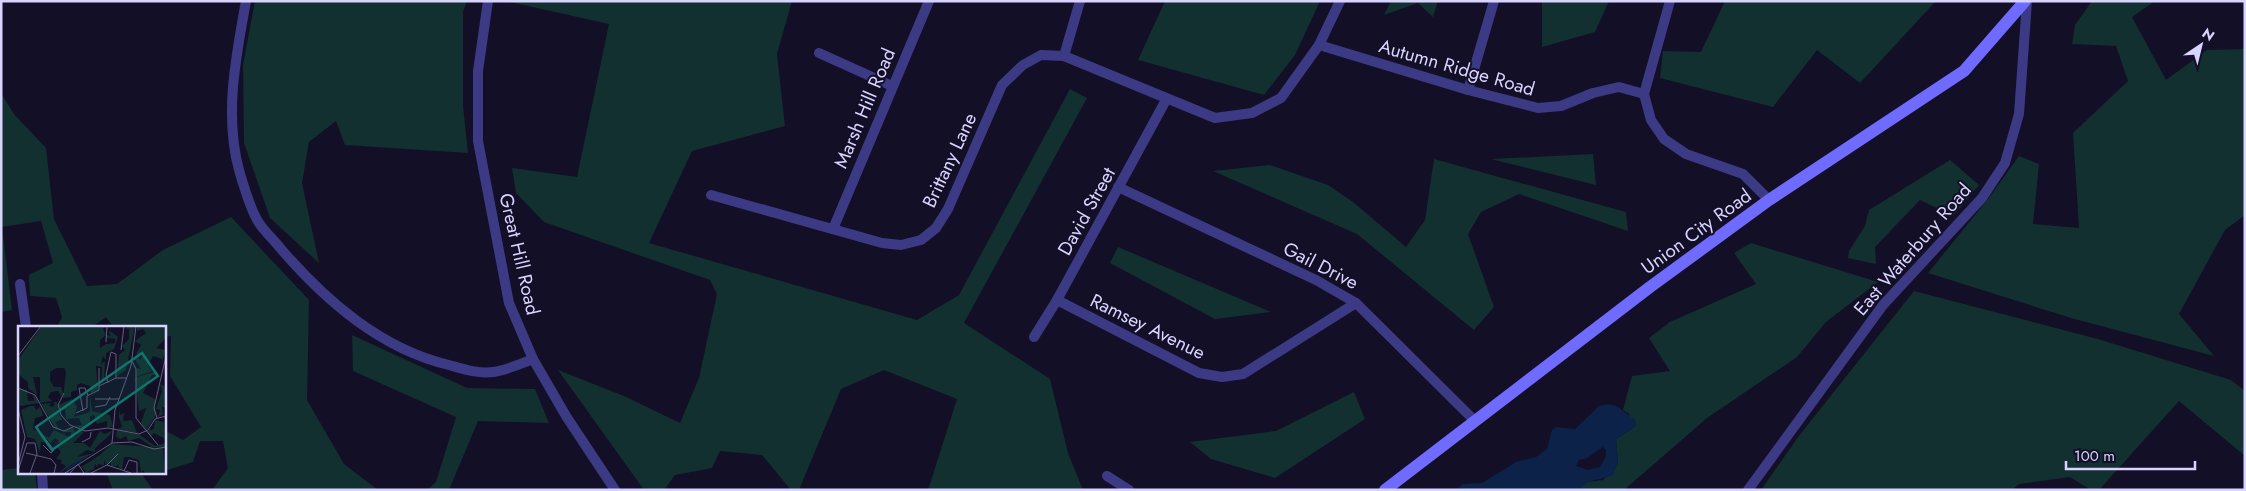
<svg xmlns="http://www.w3.org/2000/svg" width="2246" height="491" font-family="Jost,sans-serif">
<rect width="100%" height="100%" fill="#130f26"/>
<g fill="#12302f">
<polygon points="255,1 467,1 463,12 463,106 468,153 345,145 336,121 309,142 302,183 319,263 270,218 244,143 243,65"/>
<polygon points="506,1 792,1 777,54 785,126 692,151 649,243 917,320 959,295 1070,89 1087,98 964,323 1050,379 1068,453 1083,490 928,490 957,399 884,370 841,389 799,490 791,490 762,455 720,451 712,468 675,475 664,490 644,490 558,370 624,396 680,423 699,378 717,294 710,280 544,222 516,193 512,168 577,177 609,24"/>
<polygon points="1165,1 1320,1 1295,55 1264,95 1138,60"/>
<polygon points="1391,1 1438,1 1433,17 1418,3 1384,15"/>
<polygon points="1542,1 1609,1 1595,32 1542,47"/>
<polygon points="1725,1 1936,1 1860,83 1817,50 1773,107 1660,78 1663,51 1701,52"/>
<polygon points="2092,1 2155,1 2132,17 2166,80 2207,50 2245,49 2245,215 2225,230 2179,314 2214,356 2071,318 1928,273 1988,199 2019,156 2039,164 2033,224 2079,228 2073,133 2128,81 2116,46 2072,44 2075,25"/>
<polygon points="1,93 14,114 46,148 54,219 87,286 117,284 163,250 231,217 309,300 307,400 344,464 378,490 212,490 228,468 223,441 200,441 193,462 164,471 164,430 183,440 201,427 170,376 171,336 164,337 164,327 113,327 106,317 92,327 57,327 62,317 56,298 30,296 29,275 53,263 41,221 2,227 12,310 1,312"/>
<polygon points="1593,154 1596,185 1491,159"/>
<polygon points="1434,159 1626,212 1628,231 1519,194 1481,212 1468,234 1494,307 1474,330 1357,234 1213,171 1270,165 1328,185 1353,202 1406,247 1425,220"/>
<polygon points="1950,160 1979,185 1953,216 1920,200 1875,247 1876,264 1848,258 1849,251 1865,226 1869,210"/>
<polygon points="1751,243 1878,282 1826,322 1797,357 1707,418 1624,490 1578,490 1587,482 1603,480 1618,463 1616,439 1632,429 1629,414 1623,410 1632,376 1670,371 1649,338 1670,322 1756,284 1734,253"/>
<polygon points="1118,247 1271,312 1215,319 1110,263"/>
<polygon points="1914,291 2098,339 2231,380 2245,391 2245,456 2179,401 2099,490 2091,490 2070,477 2019,484 2012,490 1761,490 1798,437"/>
<polygon points="352,335 467,388 535,389 549,423 478,421 449,490 427,490 436,482 456,417 353,371"/>
<polygon points="1354,392 1365,419 1275,478 1211,459 1190,442 1276,431"/>
<polygon points="19,468 19,472 35,472 37,490 1,490 1,470"/>
<polygon points="106,472 140,472 153,490 113,490"/>
</g>
<path fill="#0c2248" fill-rule="evenodd" d="M 1608,404 L 1617,406 L 1636,421 L 1636,426 L 1616,439 L 1618,463 L 1612,476 L 1587,482 L 1579,490 L 1455,490 L 1463,484 L 1482,483 L 1516,462 L 1536,457 L 1547,449 L 1552,430 L 1556,427 L 1575,429 L 1599,406 ZM 1603,447 L 1606,450 L 1606,456 L 1600,467 L 1588,470 L 1576,466 L 1579,460 L 1587,458 Z"/>
<g fill="none" stroke-linecap="round" stroke-linejoin="round">
<g stroke="#3d3a85" stroke-width="10">
<path d="M 246,1 C 236,57 224,114 239,170 C 243,184 251,211 259,223 C 265,232 274,240 281,249 C 326,301 381,349 449,365 C 463,369 478,374 493,372 C 507,370 520,364 533,359"/>
<polyline points="488,1 478,71 478,141 509,303 533,359 566,416 615,490"/>
<polyline points="1670,1 1644,94 1651,120 1664,139 1686,154 1743,174 1769,200"/>
<polyline points="1319,45 1468,90 1538,108 1561,106 1593,93 1619,87 1644,94"/>
<polyline points="819,53 892,86"/>
<polyline points="1064,56 1080,1"/>
<polyline points="1468,90 1494,1"/>
<polyline points="1118,187 1316,280 1356,303 1475,421"/>
<polyline points="711,195 882,243 901,245 921,240 936,228 948,209 1002,85 1023,65 1041,55 1064,56 1215,118 1252,113 1281,98 1319,45 1340,1"/>
<polyline points="833,229 929,1"/>
<polyline points="20,284 26,327"/>
<polyline points="1057,300 1199,373 1222,377 1243,374 1356,303"/>
<polyline points="1034,337 1057,300 1166,100"/>
<polyline points="42,472 43,490"/>
<polyline points="1107,476 1129,490"/>
<polyline points="1748,490 1883,305 1982,198 2005,163 2019,114 2027,1"/>
</g>
<polyline stroke="#6f6bff" stroke-width="12" points="1385,490 1650,287 1769,200 1964,71 2025,1"/>
</g>
<g text-anchor="middle" stroke-width="4" stroke-linejoin="round" paint-order="stroke">
<g font-size="19" fill="#d9d4ff" stroke="#130f26">
<text transform="translate(1457 67) rotate(16)" y="7">Autumn Ridge Road</text>
<text transform="translate(864 108) rotate(-67)" y="7">Marsh Hill Road</text>
<text transform="translate(949 160) rotate(-65)" y="7">Brittany Lane</text>
<text transform="translate(1086 211) rotate(-61)" y="7">David Street</text>
<text transform="translate(1696 231) rotate(-36)" y="7">Union City Road</text>
<text transform="translate(1912 249) rotate(-49)" y="7">East Waterbury Road</text>
<text transform="translate(520 254) rotate(77)" y="7">Great Hill Road</text>
<text transform="translate(1321 265) rotate(27)" y="7">Gail Drive</text>
<text transform="translate(1148 326) rotate(26)" y="7">Ramsey Avenue</text>
</g>
</g>
<g transform="translate(18 326)">
<rect width="148" height="148" fill="#130f26"/>
<path d="M 24,0 L 88,0 L 85,3 L 88,9 L 82,14 L 82,22 L 88,18 L 97,17 L 97,13 L 89,12 L 89,9 L 93,10 L 91,7 L 93,0 L 92,5 L 100,11 L 96,23 L 88,27 L 88,34 L 85,30 L 83,38 L 87,35 L 86,55 L 83,56 L 84,41 L 78,40 L 80,64 L 73,67 L 72,60 L 63,57 L 59,59 L 59,64 L 53,66 L 53,71 L 45,72 L 48,46 L 46,42 L 38,42 L 32,46 L 32,54 L 36,61 L 43,61 L 45,67 L 43,70 L 40,65 L 33,66 L 30,71 L 34,75 L 22,77 L 22,51 L 15,51 L 19,69 L 10,62 L 10,56 L 0,48 L 0,34 ZM 117,0 L 108,44 L 99,50 L 101,29 L 107,24 L 104,20 L 111,13 L 111,3 L 107,2 ZM 147,0 L 147,13 L 138,22 L 147,24 L 143,42 L 144,33 L 135,30 L 130,39 L 134,45 L 118,51 L 119,42 L 123,43 L 116,32 L 118,29 L 122,34 L 125,29 L 118,28 L 123,19 L 117,15 L 128,7 L 125,3 L 119,5 L 119,1 ZM 135,46 L 140,49 L 134,49 L 125,67 L 137,73 L 137,91 L 128,104 L 123,97 L 128,82 L 121,85 L 117,52 ZM 142,58 L 147,60 L 147,81 L 144,81 L 145,89 L 140,91 L 142,84 L 138,83 L 144,65 ZM 0,62 L 9,64 L 10,75 L 16,75 L 15,67 L 21,77 L 2,80 ZM 72,70 L 74,85 L 92,89 L 95,101 L 89,101 L 89,95 L 79,98 L 76,89 L 72,90 L 72,98 L 67,99 L 65,104 L 56,100 L 64,99 L 61,92 L 48,93 L 47,83 L 42,85 L 40,79 L 54,73 L 59,81 L 56,91 L 72,86 ZM 34,76 L 39,76 L 40,87 L 45,93 L 37,96 L 41,103 L 38,103 L 23,78 L 33,77 L 31,80 L 35,81 L 37,77 ZM 12,80 L 16,80 L 18,84 L 22,81 L 24,85 L 25,90 L 17,92 L 15,103 L 31,112 L 36,104 L 53,112 L 53,106 L 45,106 L 56,102 L 57,111 L 63,105 L 66,106 L 55,117 L 66,117 L 72,122 L 82,105 L 86,108 L 94,105 L 92,109 L 77,122 L 77,126 L 69,124 L 59,131 L 76,127 L 41,147 L 48,140 L 43,137 L 44,134 L 38,133 L 43,126 L 38,120 L 44,119 L 44,116 L 38,117 L 41,115 L 37,112 L 32,117 L 27,111 L 29,116 L 23,116 L 22,127 L 17,113 L 9,111 L 3,84 ZM 101,82 L 102,89 L 106,87 L 105,95 L 114,94 L 119,107 L 100,103 L 104,101 L 101,91 ZM 137,94 L 146,96 L 147,113 L 136,107 L 132,111 L 129,105 L 136,103 ZM 99,104 L 122,109 L 137,120 L 147,117 L 147,121 L 134,121 L 121,112 L 110,115 L 108,110 L 102,113 L 98,110 ZM 93,118 L 145,122 L 147,147 L 127,147 L 125,144 L 123,147 L 121,134 L 111,131 L 106,131 L 104,144 L 100,140 L 102,136 L 99,140 L 93,140 L 93,137 L 88,139 L 86,134 L 86,139 L 80,138 L 80,141 L 77,138 L 76,143 L 67,147 L 68,145 L 63,141 L 82,129 Z" fill="#12302f"/>
<path fill="none" stroke="#0c2248" stroke-width="2.5" d="M 50,146 L 50,142 L 64,134"/>
<path fill="none" stroke="#625e7d" stroke-width="1" d="M 88,16 L 89,0M 103,24 L 106,0M 0,30 L 23,0M 114,35 L 118,43 L 118,92 L 140,119M 90,57 L 88,49 L 93,26 L 98,28 L 98,52 L 108,52M 81,60 L 98,52M 0,62 L 17,69 L 35,101 L 46,105 L 55,101M 46,67 L 40,79 L 43,89 L 52,99 L 67,105 L 90,102 L 121,108 L 130,104 L 137,93 L 148,90M 77,73 L 101,73M 77,81 L 88,79 L 92,71M 0,83 L 7,111 L 0,139M 65,85 L 61,62 L 67,62 L 70,69M 58,87 L 69,82 L 69,70 L 81,64 L 81,42M 139,92 L 136,82 L 148,30M 64,116 L 72,112 L 73,106M 9,117 L 17,117 L 19,128 L 12,147M 94,117 L 97,84 L 113,40 L 118,0M 25,119 L 33,127 L 36,124 L 28,114M 8,127 L 33,133 L 38,139 L 36,147M 89,139 L 100,128M 0,145 L 9,117M 106,145 L 111,134 L 119,136 L 119,147M 47,147 L 94,117 L 114,116 L 136,123 L 148,121M 52,147 L 60,138 L 66,147M 73,147 L 89,139 L 113,147"/>
<path fill="#0f766e" fill-opacity="0.15" stroke="#0f766e" stroke-width="2.5" d="M 124,27 L 140,50 L 34,124 L 18,101 Z"/>
<rect width="148" height="148" fill="none" stroke="#d9d4ff" stroke-width="2.5"/>
</g>
<rect width="2246" height="491" fill="none" stroke="#d9d4ff" stroke-width="5"/>
<g transform="translate(2201 45) rotate(35)" stroke="#130f26" stroke-width="4" paint-order="stroke">
<path d="M0-4L9 19L0 12L-9 19Z" fill="#d9d4ff"/>
<text y="-8" font-size="14" font-weight="bold" text-anchor="middle" fill="#d9d4ff">N</text>
</g>
<path d="M2066 461v8h129v-8" fill="none" stroke="#d9d4ff" stroke-width="2.5"/>
<text x="2074" y="461" font-size="15" fill="#d9d4ff" stroke="#130f26" stroke-width="4" paint-order="stroke">100 m</text>
</svg>
